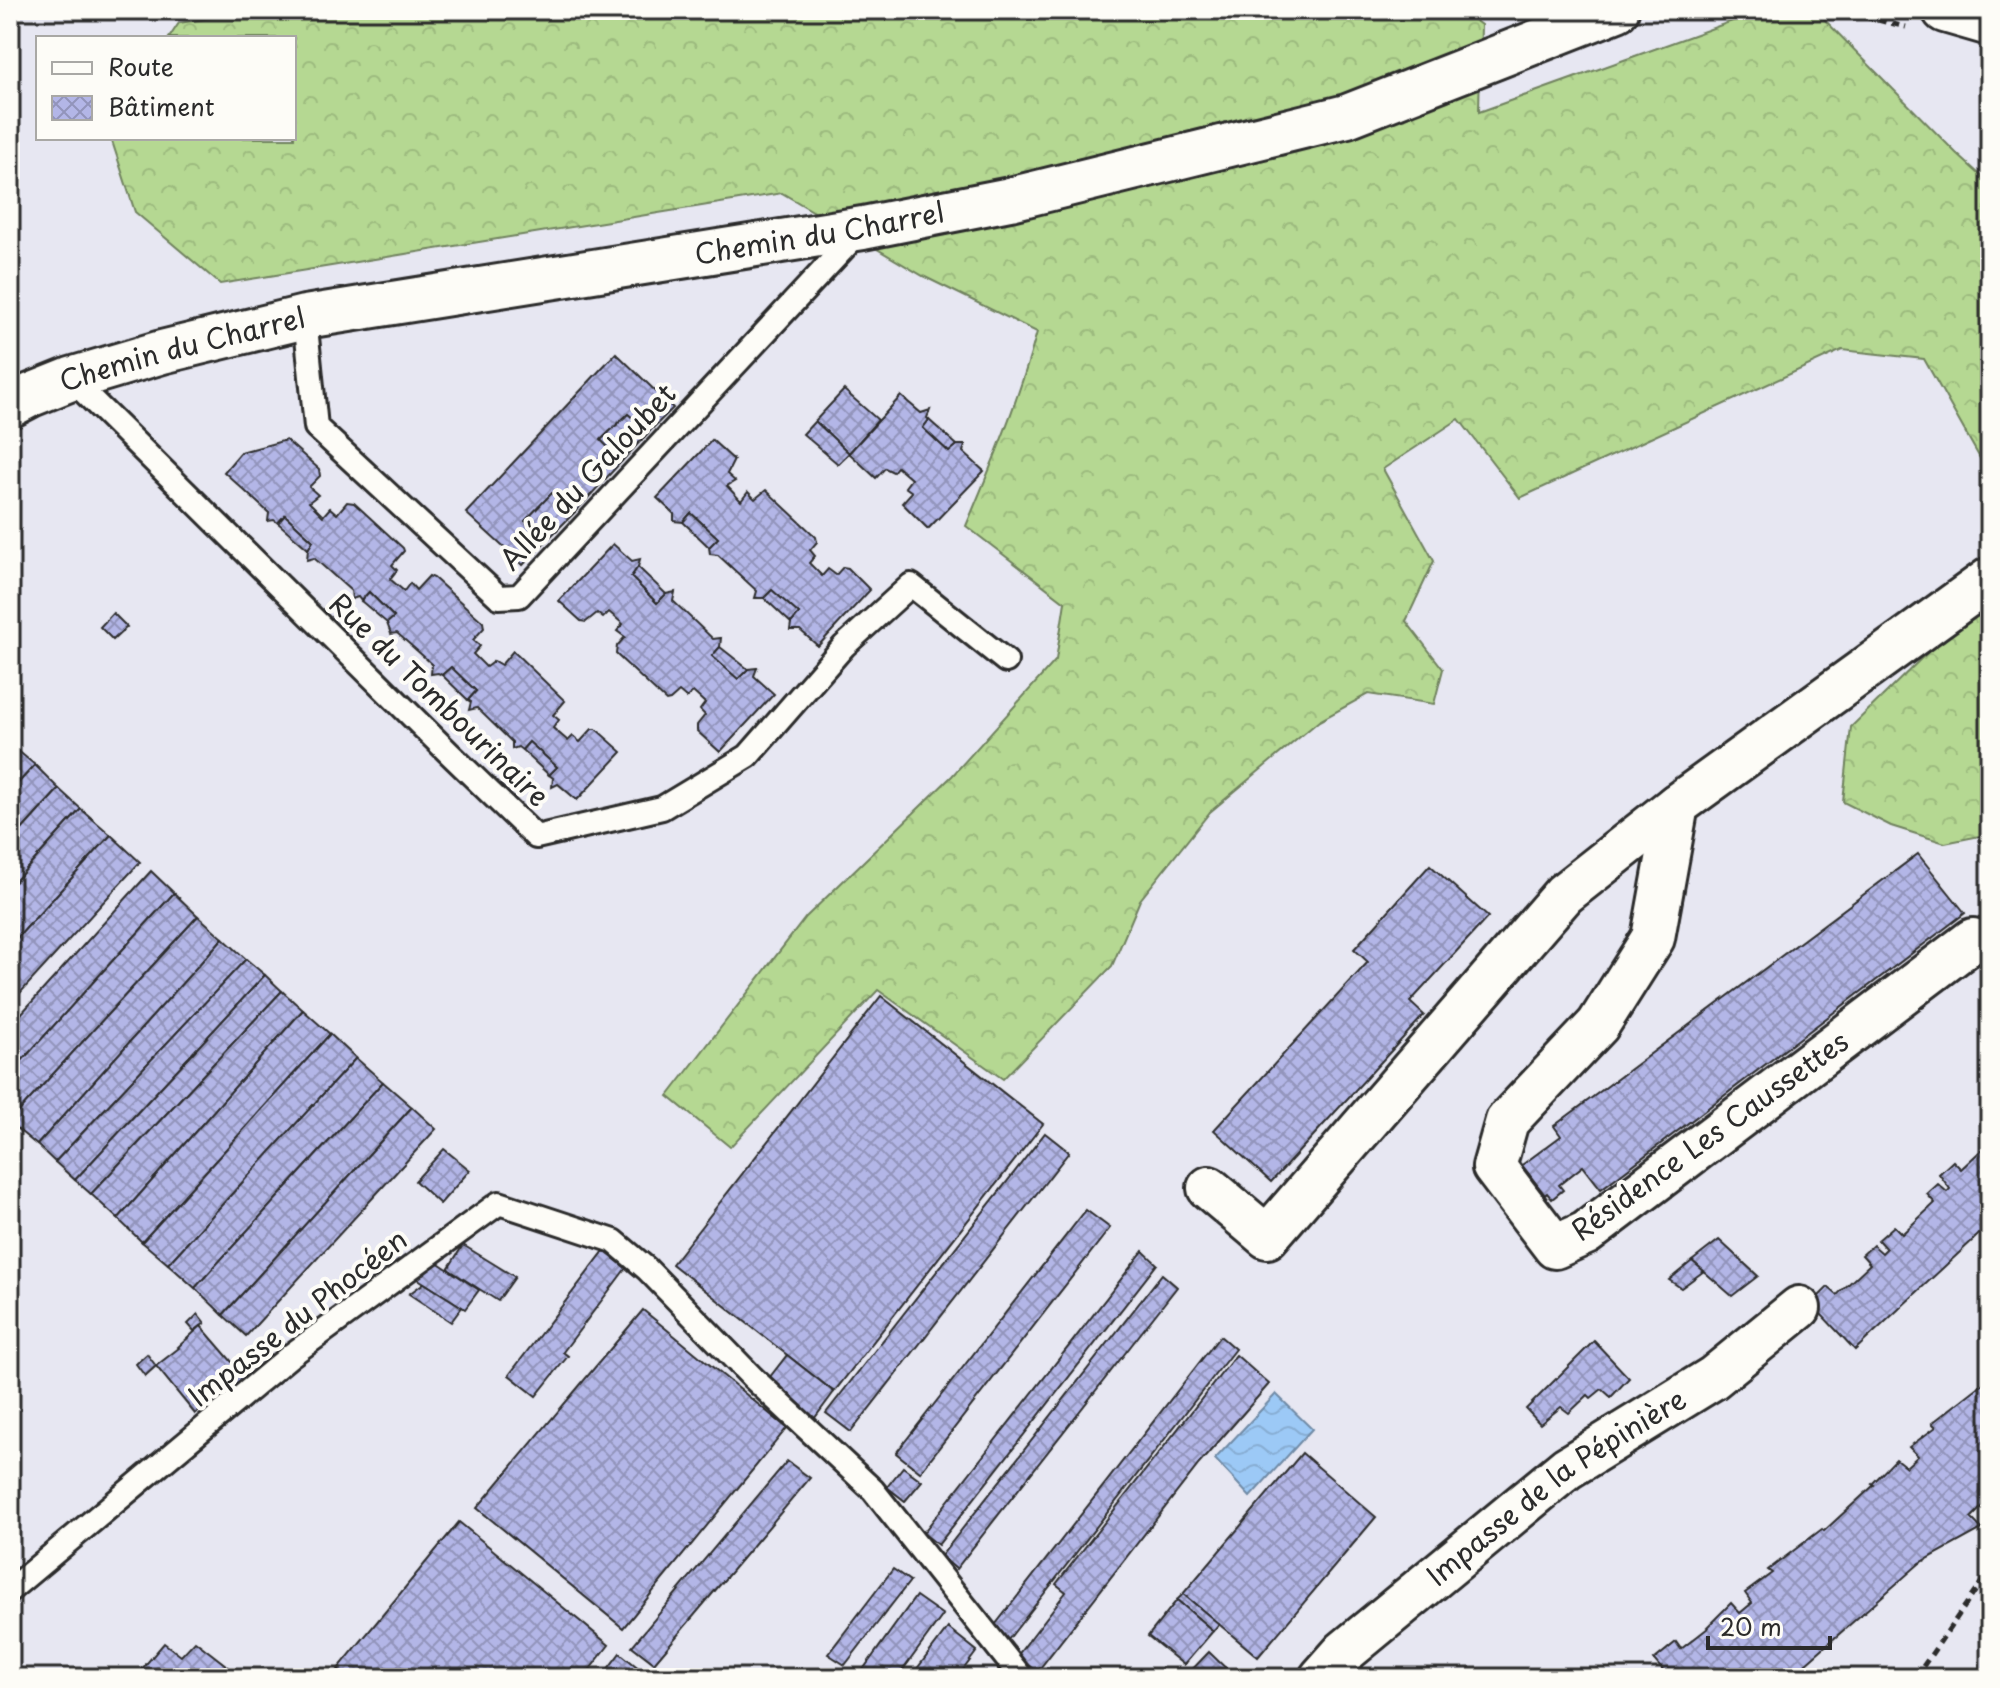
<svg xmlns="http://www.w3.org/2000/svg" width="2000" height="1688" font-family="'Playpen Sans',sans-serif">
<defs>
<pattern id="forest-crowns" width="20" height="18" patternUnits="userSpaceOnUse" patternTransform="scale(2)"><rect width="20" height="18" fill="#b5d892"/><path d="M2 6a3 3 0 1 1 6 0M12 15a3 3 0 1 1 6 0" fill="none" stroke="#9cba7e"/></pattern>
<pattern id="water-waves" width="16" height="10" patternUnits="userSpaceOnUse" patternTransform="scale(2)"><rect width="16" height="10" fill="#9cc9f6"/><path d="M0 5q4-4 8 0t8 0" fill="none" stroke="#87add3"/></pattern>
<pattern id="building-cross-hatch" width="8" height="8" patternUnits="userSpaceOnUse" patternTransform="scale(2)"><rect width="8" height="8" fill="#b3b6e7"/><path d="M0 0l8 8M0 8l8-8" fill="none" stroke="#9294bb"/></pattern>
</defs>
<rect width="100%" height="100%" fill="#e7e7f2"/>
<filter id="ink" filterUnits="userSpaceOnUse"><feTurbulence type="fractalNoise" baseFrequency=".0125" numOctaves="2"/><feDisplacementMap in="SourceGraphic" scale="16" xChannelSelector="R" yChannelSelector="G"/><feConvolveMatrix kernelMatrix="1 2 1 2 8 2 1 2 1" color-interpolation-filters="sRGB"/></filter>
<g filter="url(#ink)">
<g fill="url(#forest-crowns)" stroke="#70825e" stroke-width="2">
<path d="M 262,10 L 1461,10 L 1481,25 L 1479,112 L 1763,10 L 1815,10 L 1957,154 L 1990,184 L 1990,470 L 1985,467 L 1924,359 L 1842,350 L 1520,498 L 1459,419 L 1383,469 L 1434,561 L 1406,621 L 1443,669 L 1434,704 L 1368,694 L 1319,721 L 1210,812 L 1140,900 L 1112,966 L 1003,1079 L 878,990 L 730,1147 L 668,1096 L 806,917 L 952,776 L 1056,660 L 1065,602 L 966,526 C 993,462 1019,399 1037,332 L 923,276 L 782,193 L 220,284 L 135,212 L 111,138 L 294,138 L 294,38 L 169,38 L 179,23 Z"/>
<polygon points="1990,599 1990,834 1945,843 1891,826 1843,802 1851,727 1930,650"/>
</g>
<polygon fill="url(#water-waves)" stroke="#6f8aa5" stroke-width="2" points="1276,1394 1312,1429 1250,1497 1215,1459"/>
<g fill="url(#building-cross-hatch)" stroke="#2b2b2b" stroke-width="2">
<polygon points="616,353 673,408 649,432 628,414 601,440 622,461 575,512 552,493 525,521 546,541 523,565 466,513"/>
<polygon points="844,390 878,420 849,453 815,421"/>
<polygon points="901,396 921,413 930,410 927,418 929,420 923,428 949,452 957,445 965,445 963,452 984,471 928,529 902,503 912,492 905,487 911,479 897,467 893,472 885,468 876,478 849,453"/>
<polygon points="628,414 649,432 622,461 601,440"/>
<polygon points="929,420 957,445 949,452 923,428"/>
<polygon points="815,421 849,453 838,464 803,434"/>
<polygon points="286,440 319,469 320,476 309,487 318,495 309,502 323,516 330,508 337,514 347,502 354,503 403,548 404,551 392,565 397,570 390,579 404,591 410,583 416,590 429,576 434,578 483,622 484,628 473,640 480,646 473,654 486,667 494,661 501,665 513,651 565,701 553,715 559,720 553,728 568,741 573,736 580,742 592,729 596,729 622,752 577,800 558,784 552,787 553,778 549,775 557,767 529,742 522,750 518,747 512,749 512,742 477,708 469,710 471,702 468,700 476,691 451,667 442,675 438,673 431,674 432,664 397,633 391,634 387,623 394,617 369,592 361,601 358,597 352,599 351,591 314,558 307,560 308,549 313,541 285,515 278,523 274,520 268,521 269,513 224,472 241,452"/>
<polygon points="712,440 734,460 727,474 735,481 727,486 741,501 748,492 755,499 766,490 816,537 817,542 810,550 815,556 809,563 822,576 828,569 836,575 843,567 848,568 870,590 818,646 800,630 790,630 791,623 799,614 772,590 764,598 755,598 757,591 718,555 710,554 709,547 718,538 691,513 683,522 674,521 674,514 657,498"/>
<polygon points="552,493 575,512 546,541 525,521"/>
<polygon points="691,513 718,538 709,547 683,522"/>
<polygon points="285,515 313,541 308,549 278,523"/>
<polygon points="613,544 632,561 640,559 638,567 631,577 657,603 666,594 675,592 673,601 713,639 721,638 720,647 712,656 738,679 748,669 757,668 754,676 774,694 720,752 697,731 697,725 705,715 700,710 705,703 693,692 686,698 679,692 670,700 666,701 616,654 617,646 625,637 617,631 623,624 609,612 603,618 597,613 586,622 581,621 559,601"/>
<polygon points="638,567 666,594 657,603 631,577"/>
<polygon points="772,590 799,614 791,623 764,598"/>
<polygon points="369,592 394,617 387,623 361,601"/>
<polygon points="113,613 127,627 113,640 100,627"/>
<polygon points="720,647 748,669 738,679 712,656"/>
<polygon points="451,667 476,691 468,700 442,675"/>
<polygon points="529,742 557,767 549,775 522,750"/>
<polygon points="10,744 35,765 10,792"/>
<polygon points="35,765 59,789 10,843 10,792"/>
<polygon points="59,789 81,809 10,887 10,843"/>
<polygon points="81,809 111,835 10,946 10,887"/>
<polygon points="111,835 140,862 10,1004 10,946"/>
<polygon points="1918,854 1965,913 1601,1189 1583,1166 1559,1185 1563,1190 1552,1199 1547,1193 1545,1195 1522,1165 1561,1136 1554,1126"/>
<polygon points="1430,865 1488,917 1410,1002 1424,1015 1271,1182 1214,1130 1368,962 1354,949"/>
<polygon points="151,871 174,893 10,1074 10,1026"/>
<polygon points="174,893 198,916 10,1121 10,1074"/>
<polygon points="198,916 223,938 37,1145 10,1123 10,1121"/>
<polygon points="223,938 246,959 55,1162 37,1145"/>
<polygon points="246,959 265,975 75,1180 55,1162"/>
<polygon points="265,975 282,991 91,1194 75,1180"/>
<polygon points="282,991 303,1010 118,1219 91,1194"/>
<polygon points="881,996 1043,1124 834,1392 672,1264"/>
<polygon points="303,1010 330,1034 142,1242 118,1219"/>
<polygon points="330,1034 356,1058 168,1264 142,1242"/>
<polygon points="356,1058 383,1082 195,1288 168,1264"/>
<polygon points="383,1082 412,1107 223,1315 195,1288"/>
<polygon points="412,1107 436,1129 246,1336 223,1315"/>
<polygon points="1045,1133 1069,1152 851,1432 826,1413"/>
<polygon points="1990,1142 1990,1224 1855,1350 1819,1312 1821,1309 1813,1302 1828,1287 1837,1295 1870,1264 1862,1255 1873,1245 1882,1253 1886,1249 1878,1240 1894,1226 1902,1234 1935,1203 1927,1194 1938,1184 1947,1192 1950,1189 1939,1174 1953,1161 1961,1169"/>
<polygon points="444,1149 470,1170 440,1204 415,1181"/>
<polygon points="1086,1210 1110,1228 920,1472 896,1453"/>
<polygon points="1719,1240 1758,1276 1732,1296 1692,1261"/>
<polygon points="463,1245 515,1277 498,1301 448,1269"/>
<polygon points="604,1251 626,1268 563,1352 568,1356 536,1396 509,1375"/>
<polygon points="1143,1251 1157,1264 938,1545 923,1533"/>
<polygon points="1692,1261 1704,1271 1681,1288 1669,1280"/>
<polygon points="437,1262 479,1290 465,1309 415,1277"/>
<polygon points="1162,1274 1177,1287 956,1569 941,1556"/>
<polygon points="424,1283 462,1307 451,1322 409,1294"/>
<polygon points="643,1310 787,1428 623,1628 477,1508"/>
<polygon points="198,1314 205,1323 194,1331 188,1324"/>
<polygon points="201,1326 245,1377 220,1398 217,1395 195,1414 156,1366 179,1348 178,1347"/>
<polygon points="1220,1336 1235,1349 1008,1640 992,1629"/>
<polygon points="1594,1341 1629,1378 1611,1397 1602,1389 1591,1398 1588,1395 1569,1413 1561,1407 1540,1424 1526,1409"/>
<polygon points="147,1354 156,1366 145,1376 136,1364"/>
<polygon points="787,1355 834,1392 814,1419 766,1382"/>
<polygon points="1236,1355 1269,1384 1199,1464 1037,1672 1017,1656 1066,1592 1056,1584"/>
<polygon points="1990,1378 1990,1499 1971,1518 1982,1529 1920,1563 1805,1664 1811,1676 1808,1678 1661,1678 1666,1674 1654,1660 1676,1642 1681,1649 1708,1628 1707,1627 1731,1603 1740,1613 1752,1603 1745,1593 1772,1573 1768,1570 1822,1529 1824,1531 1874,1485 1872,1484 1896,1459 1906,1467 1918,1456 1909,1447 1936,1427 1932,1423"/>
<polygon points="1302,1453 1376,1517 1258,1657 1183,1594"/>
<polygon points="787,1461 810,1478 654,1663 632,1646"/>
<polygon points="903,1467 922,1481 905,1501 887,1487"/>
<polygon points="459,1522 609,1645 583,1678 349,1678 338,1669"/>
<polygon points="893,1569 910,1581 845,1665 828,1654"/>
<polygon points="1183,1594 1219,1624 1213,1631 1177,1600"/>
<polygon points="916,1596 943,1615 897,1678 857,1678"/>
<polygon points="1177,1600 1213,1631 1184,1665 1148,1636"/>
<polygon points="948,1628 977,1651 957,1678 910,1678"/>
<polygon points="195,1641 231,1669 224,1678 135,1677 164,1643 181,1656"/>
<polygon points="1209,1652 1236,1678 1184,1678"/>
<polygon points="620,1653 651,1678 601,1678"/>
</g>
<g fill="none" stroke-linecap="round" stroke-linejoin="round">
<g stroke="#2b2b2b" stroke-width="28">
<g id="lane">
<polyline points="305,317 316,427 499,597 519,596 859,232"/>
<polyline points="71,379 449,753 536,837 662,808 748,756 844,646 911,585 1006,661"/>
<polyline points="10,1590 290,1356 499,1203 614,1241 647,1269 753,1378 873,1490 1022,1678"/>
</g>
</g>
<g stroke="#2b2b2b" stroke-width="48">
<g id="street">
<path id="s1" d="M 10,406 L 31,395 L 71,379 L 162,352 L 305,317 L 863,228 L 1010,199 L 1347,116 L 1617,10"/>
<polyline points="1973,940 1586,1233 1555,1247 1494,1167 1507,1121 1598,1025 1653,938 1677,805 1990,579"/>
<polyline points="1209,1188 1267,1237 1564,894 1677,805"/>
<path id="s2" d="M 1321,1678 L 1344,1652 L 1567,1468 L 1713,1378 L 1799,1308"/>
</g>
</g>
<g stroke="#2b2b2b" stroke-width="50">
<polyline id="secondary" points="1945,10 1990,23"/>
</g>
<g stroke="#2b2b2b" stroke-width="5" stroke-dasharray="8 6" stroke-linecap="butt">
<polyline points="1837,10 1906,27"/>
<polyline points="1915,1678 1990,1570"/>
</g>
<use href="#lane" stroke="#fdfcf7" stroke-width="22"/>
<use href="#street" stroke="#fdfcf7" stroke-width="42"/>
<use href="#secondary" stroke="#fdfcf7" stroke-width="44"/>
</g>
</g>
<g text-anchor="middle" stroke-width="8" stroke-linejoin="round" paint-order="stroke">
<g font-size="28" fill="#2b2b2b" stroke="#fdfcf7">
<text dy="10" stroke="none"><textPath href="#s1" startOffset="830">Chemin du Charrel</textPath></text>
<text dy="10" stroke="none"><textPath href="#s1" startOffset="182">Chemin du Charrel</textPath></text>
<text transform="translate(588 477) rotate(-47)" y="10">Allée du Galoubet</text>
<text transform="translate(439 700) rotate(44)" y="10">Rue du Tombourinaire</text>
<text transform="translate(1710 1136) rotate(-36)" y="10">Résidence Les Caussettes</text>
<text transform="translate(298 1318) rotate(-38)" y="10">Impasse du Phocéen</text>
<text dy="10" stroke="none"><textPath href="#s2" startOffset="304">Impasse de la Pépinière</textPath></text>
</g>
</g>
<rect width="2000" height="1688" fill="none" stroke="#fdfcf7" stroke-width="40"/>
<rect x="20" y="20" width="1960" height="1648" fill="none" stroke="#2b2b2b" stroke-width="3" filter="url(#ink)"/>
<rect x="36" y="36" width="260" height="104" fill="#fdfcf7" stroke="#a9a8a5" stroke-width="2"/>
<rect x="52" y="62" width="40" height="12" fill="#fdfcf7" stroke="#a9a8a5" stroke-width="2"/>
<text x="108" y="76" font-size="24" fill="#2b2b2b">Route</text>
<rect x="52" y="96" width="40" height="24" fill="url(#building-cross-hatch)" stroke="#a9a8a5" stroke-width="2"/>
<text x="108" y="116" font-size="24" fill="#2b2b2b">Bâtiment</text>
<path d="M1708 1636v12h122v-12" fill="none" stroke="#2b2b2b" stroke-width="4"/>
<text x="1720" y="1636" font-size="24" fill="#2b2b2b" stroke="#fdfcf7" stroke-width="6" paint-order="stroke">20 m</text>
</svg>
